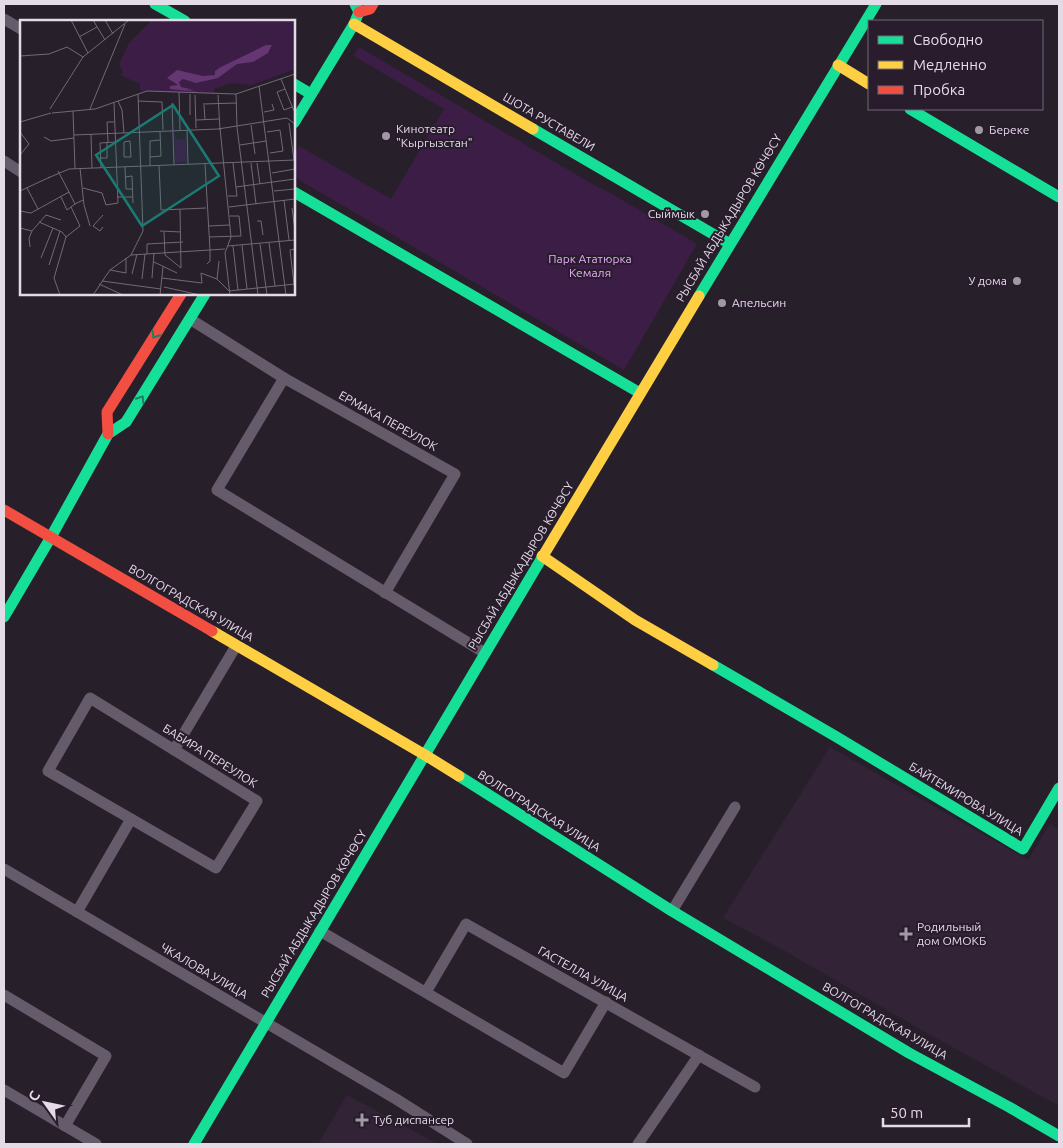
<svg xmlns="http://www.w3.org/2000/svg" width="1063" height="1148" font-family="Ubuntu,sans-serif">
<rect width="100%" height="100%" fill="#27202a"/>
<g fill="#322337">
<polygon points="830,747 1028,860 1050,824 1059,830 1059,1106 925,1032 783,950 723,918"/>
<polygon points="347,1095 438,1144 318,1144"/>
</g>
<polygon fill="#3c1d46" points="359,47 594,185 612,194 697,244 624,370 294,177 294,156 299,146 391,199 444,109 354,56"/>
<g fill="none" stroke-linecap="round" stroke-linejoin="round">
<g stroke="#665b6a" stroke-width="11">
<polyline points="4,19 21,29"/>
<polyline points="4,161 21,172"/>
<polyline points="190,319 284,378 455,474 385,593"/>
<polyline points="284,378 217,490 485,653"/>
<polygon points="90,698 257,801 216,868 48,771"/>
<polyline points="174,750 236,646"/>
<polyline points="4,869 396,1099 467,1144"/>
<polyline points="672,911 735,807"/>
<polyline points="77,912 131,819"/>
<polyline points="320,931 564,1073 606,1002"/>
<polyline points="426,992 466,924 755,1087"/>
<polyline points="4,995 106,1056 65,1126"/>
<polyline points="4,1090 96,1144"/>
<polyline points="638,1144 699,1055"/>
</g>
<g stroke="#16e098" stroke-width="11">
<polyline points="155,4 185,21"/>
<polyline points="294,84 311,94"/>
<polyline points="910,109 1059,197"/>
<polyline points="294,123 354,24 359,12 355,4"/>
<polyline points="533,129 730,244"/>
<polyline points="294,192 640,393"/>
<polyline points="699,296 876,4"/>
<polyline points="4,617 51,537 108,434 126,422 205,294"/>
<polyline points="713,665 835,736 1023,849 1059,788"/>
<polyline points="459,776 672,911 909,1053 1009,1107 1059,1136"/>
<polyline points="194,1144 543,556"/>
</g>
<g stroke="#ffcf43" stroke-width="11">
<polyline points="354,24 533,129"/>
<polyline points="838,65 869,84"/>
<polyline points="542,556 635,620 713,665"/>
<polyline points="543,556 699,296"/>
<polyline points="212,631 425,755 459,776"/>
</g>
<g stroke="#f24e42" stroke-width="11">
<polyline points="359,12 370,9 373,4"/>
<polyline points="108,434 107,412 181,294"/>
<polyline points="4,510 212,631"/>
</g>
</g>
<defs><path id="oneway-chevron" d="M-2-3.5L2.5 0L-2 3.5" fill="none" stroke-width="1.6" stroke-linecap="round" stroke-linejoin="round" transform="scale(1.25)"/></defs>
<g stroke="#207e62">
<use href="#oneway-chevron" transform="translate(155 335) rotate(122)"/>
<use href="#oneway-chevron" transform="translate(141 399) rotate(-58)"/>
</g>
<g fill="#a19aa4" stroke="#291d2d" stroke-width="2">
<circle cx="979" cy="130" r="5"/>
<circle cx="386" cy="136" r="5"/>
<circle cx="705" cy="214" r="5"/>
<circle cx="1017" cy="281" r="5"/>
<circle cx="722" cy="303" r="5"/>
<path d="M903.5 926.5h5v5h5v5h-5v5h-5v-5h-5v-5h5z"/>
<path d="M359.5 1112.5h5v5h5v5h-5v5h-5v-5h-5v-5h5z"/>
</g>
<g text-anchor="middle" stroke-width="4" stroke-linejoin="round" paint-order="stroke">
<g font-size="12" fill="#e3dbe6" stroke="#291d2d">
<text transform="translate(549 122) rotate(30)" y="4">ШОТА РУСТАВЕЛИ</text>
<text transform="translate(729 218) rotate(-59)" y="4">РЫСБАЙ АБДЫКАДЫРОВ КӨЧӨСҮ</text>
<text transform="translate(388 421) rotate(29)" y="4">ЕРМАКА ПЕРЕУЛОК</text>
<text transform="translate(521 566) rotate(-59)" y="4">РЫСБАЙ АБДЫКАДЫРОВ КӨЧӨСҮ</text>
<text transform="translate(191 603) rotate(30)" y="4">ВОЛГОГРАДСКАЯ УЛИЦА</text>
<text transform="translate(210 756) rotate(32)" y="4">БАБИРА ПЕРЕУЛОК</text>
<text transform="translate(966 799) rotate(31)" y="4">БАЙТЕМИРОВА УЛИЦА</text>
<text transform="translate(539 811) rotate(32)" y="4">ВОЛГОГРАДСКАЯ УЛИЦА</text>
<text transform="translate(314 914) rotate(-59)" y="4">РЫСБАЙ АБДЫКАДЫРОВ КӨЧӨСҮ</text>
<text transform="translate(204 971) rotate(30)" y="4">ЧКАЛОВА УЛИЦА</text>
<text transform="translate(583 974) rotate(29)" y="4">ГАСТЕЛЛА УЛИЦА</text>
<text transform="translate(885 1021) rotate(30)" y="4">ВОЛГОГРАДСКАЯ УЛИЦА</text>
</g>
<g font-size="12" fill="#e3dbe6" stroke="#291d2d" text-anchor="start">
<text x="396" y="133">Кинотеатр<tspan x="396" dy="14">"Кыргызстан"</tspan></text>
<text x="989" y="134">Береке</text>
<text x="695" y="218" text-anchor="end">Сыймык</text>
<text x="1007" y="285" text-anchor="end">У дома</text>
<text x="732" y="307">Апельсин</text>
<text x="917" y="931">Родильный<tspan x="917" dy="14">дом ОМОКБ</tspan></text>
<text x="373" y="1124">Туб диспансер</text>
</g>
<g font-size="12" fill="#e6acf9" stroke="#291d2d">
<text x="590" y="263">Парк Ататюрка<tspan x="590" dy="14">Кемаля</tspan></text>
</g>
</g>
<g transform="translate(20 20)">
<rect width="275" height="275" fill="#27202a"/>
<path d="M 132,0 L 275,2 L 275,49 L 231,65 L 210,63 L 194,69 L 194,74 L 120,71 L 120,64 L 100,55 L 103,52 L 99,44 L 109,23 ZM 165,111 L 167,142 L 155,143 L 154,112 L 157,120 L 165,119 Z" fill="#3c1d46"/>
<path d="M 246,25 L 252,25 L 248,33 L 233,42 L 217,44 L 198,58 L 176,63 L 163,59 L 159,62 L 161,67 L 175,70 L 165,69 L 178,72 L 150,69 L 150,66 L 158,65 L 147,58 L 157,50 L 183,56 L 195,55 L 195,51 L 201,47 Z" fill="#643672"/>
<path fill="none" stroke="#726b75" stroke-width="1" d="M 51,0 L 68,33M 73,0 L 85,20M 85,0 L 93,14M 59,17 L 77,7M 0,36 L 29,34 L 47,27 L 63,37M 261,59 L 274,91M 239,66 L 266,275M 265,69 L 257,72 L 264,90 L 272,87M 159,72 L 160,110M 170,74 L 170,95M 216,74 L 217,107 L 238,275M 175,75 L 176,108M 198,75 L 200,110M 98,81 L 102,90 L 104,113M 118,81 L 142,82 L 143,110M 152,83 L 154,145M 183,84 L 217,83M 184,85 L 185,100M 30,89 L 63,37 L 109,0M 70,89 L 105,4M 53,91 L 55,149M 244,92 L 254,90 L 252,84M 32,93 L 75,89 L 127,71 L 216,74 L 275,54M 176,100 L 199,99M 0,102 L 31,93M 269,103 L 274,140M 231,105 L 235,134M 200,108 L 211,217 L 205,233 L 210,275M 167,110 L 168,144M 0,112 L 9,124 L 0,135M 247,112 L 260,110 L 263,131 L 250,133M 71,114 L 72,148M 54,115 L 198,109 L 267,98 L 275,104M 24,117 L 31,121 L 54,118M 110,121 L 111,137 L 104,137 L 104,122 ZM 88,122 L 87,102 L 94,102M 220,125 L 246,121M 130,137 L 141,136 L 140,112M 81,138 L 87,138 L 87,123M 231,143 L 236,184M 237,143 L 240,164M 185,144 L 190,230 L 190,241 L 187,244M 139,145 L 141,190 L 186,188M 130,146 L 130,121 L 140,120M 105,147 L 106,169 L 112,169M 60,148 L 64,185 L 70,206M 81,148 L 80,123 L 95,122M 38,151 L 49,172M 252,153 L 275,149M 105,157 L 112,156 L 113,183M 28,158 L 49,149 L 275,140M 216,167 L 275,159M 7,168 L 18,189M 63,168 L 82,173 L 86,185 L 98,183 L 94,83M 0,171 L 30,157M 254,171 L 275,169M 208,176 L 217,176 L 213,143M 41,177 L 47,190 L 51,187M 97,177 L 113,177M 264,180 L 269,220M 209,187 L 275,179M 272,188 L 275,211M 0,191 L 11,193 L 49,172 L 55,184 L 63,180M 83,195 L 73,206 L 80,211 L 83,207M 237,201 L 241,201 L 243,215M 19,202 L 42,212 L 46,217M 188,206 L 210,205M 0,208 L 12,211 L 26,195 L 41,200M 140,211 L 161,212M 144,212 L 145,235 L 161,248 L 160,189M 189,217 L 221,216 L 219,196 L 210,196M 249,223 L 255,266M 240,224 L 247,275M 222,225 L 227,269M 208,226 L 275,220M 213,226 L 218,270M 10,227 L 9,218 L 12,211M 127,234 L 127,224 L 163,222M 111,235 L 123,211 L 118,74M 21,238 L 33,208M 199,241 L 197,259 L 209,271 L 275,264M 134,242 L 157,253M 29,245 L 40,211M 90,250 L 106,253 L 106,238M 112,254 L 117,234M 132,258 L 134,233M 142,258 L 182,263 L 181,253 L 197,259M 122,259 L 125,234M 82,261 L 141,269M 79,264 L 103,275M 274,264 L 270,230 L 275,229M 144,267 L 180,275M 40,275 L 34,258 L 46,217 L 60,206 L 51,187 L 55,184M 73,275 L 90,250 L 111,235 L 205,229M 140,275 L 143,247"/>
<path fill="#1a7b74" fill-opacity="0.15" stroke="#1a7b74" stroke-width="2.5" d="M 153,85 L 199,156 L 122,206 L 76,135 Z"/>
<rect width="275" height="275" fill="none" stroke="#e3dbe6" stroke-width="2.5"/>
</g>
<rect width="1063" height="1148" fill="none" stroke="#e3dbe6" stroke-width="10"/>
<rect x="868" y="20" width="175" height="90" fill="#291d2d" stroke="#736977"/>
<rect x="878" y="36" width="25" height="8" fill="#16e098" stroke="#736977"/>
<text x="913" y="45" font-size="15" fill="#e3dbe6">Свободно</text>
<rect x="878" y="61" width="25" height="8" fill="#ffcf43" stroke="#736977"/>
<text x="913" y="70" font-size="15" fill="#e3dbe6">Медленно</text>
<rect x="878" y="86" width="25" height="8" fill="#f24e42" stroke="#736977"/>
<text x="913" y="95" font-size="15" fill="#e3dbe6">Пробка</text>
<g transform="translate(45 1103) rotate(303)" stroke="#291d2d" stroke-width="4" paint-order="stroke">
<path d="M0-4L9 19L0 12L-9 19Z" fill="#e3dbe6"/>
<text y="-8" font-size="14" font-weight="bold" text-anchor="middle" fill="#e3dbe6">С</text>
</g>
<path d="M883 1118v8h86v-8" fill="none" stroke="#e3dbe6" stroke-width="2.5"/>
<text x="890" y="1118" font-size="15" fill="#e3dbe6" stroke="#291d2d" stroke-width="4" paint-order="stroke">50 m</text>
</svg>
